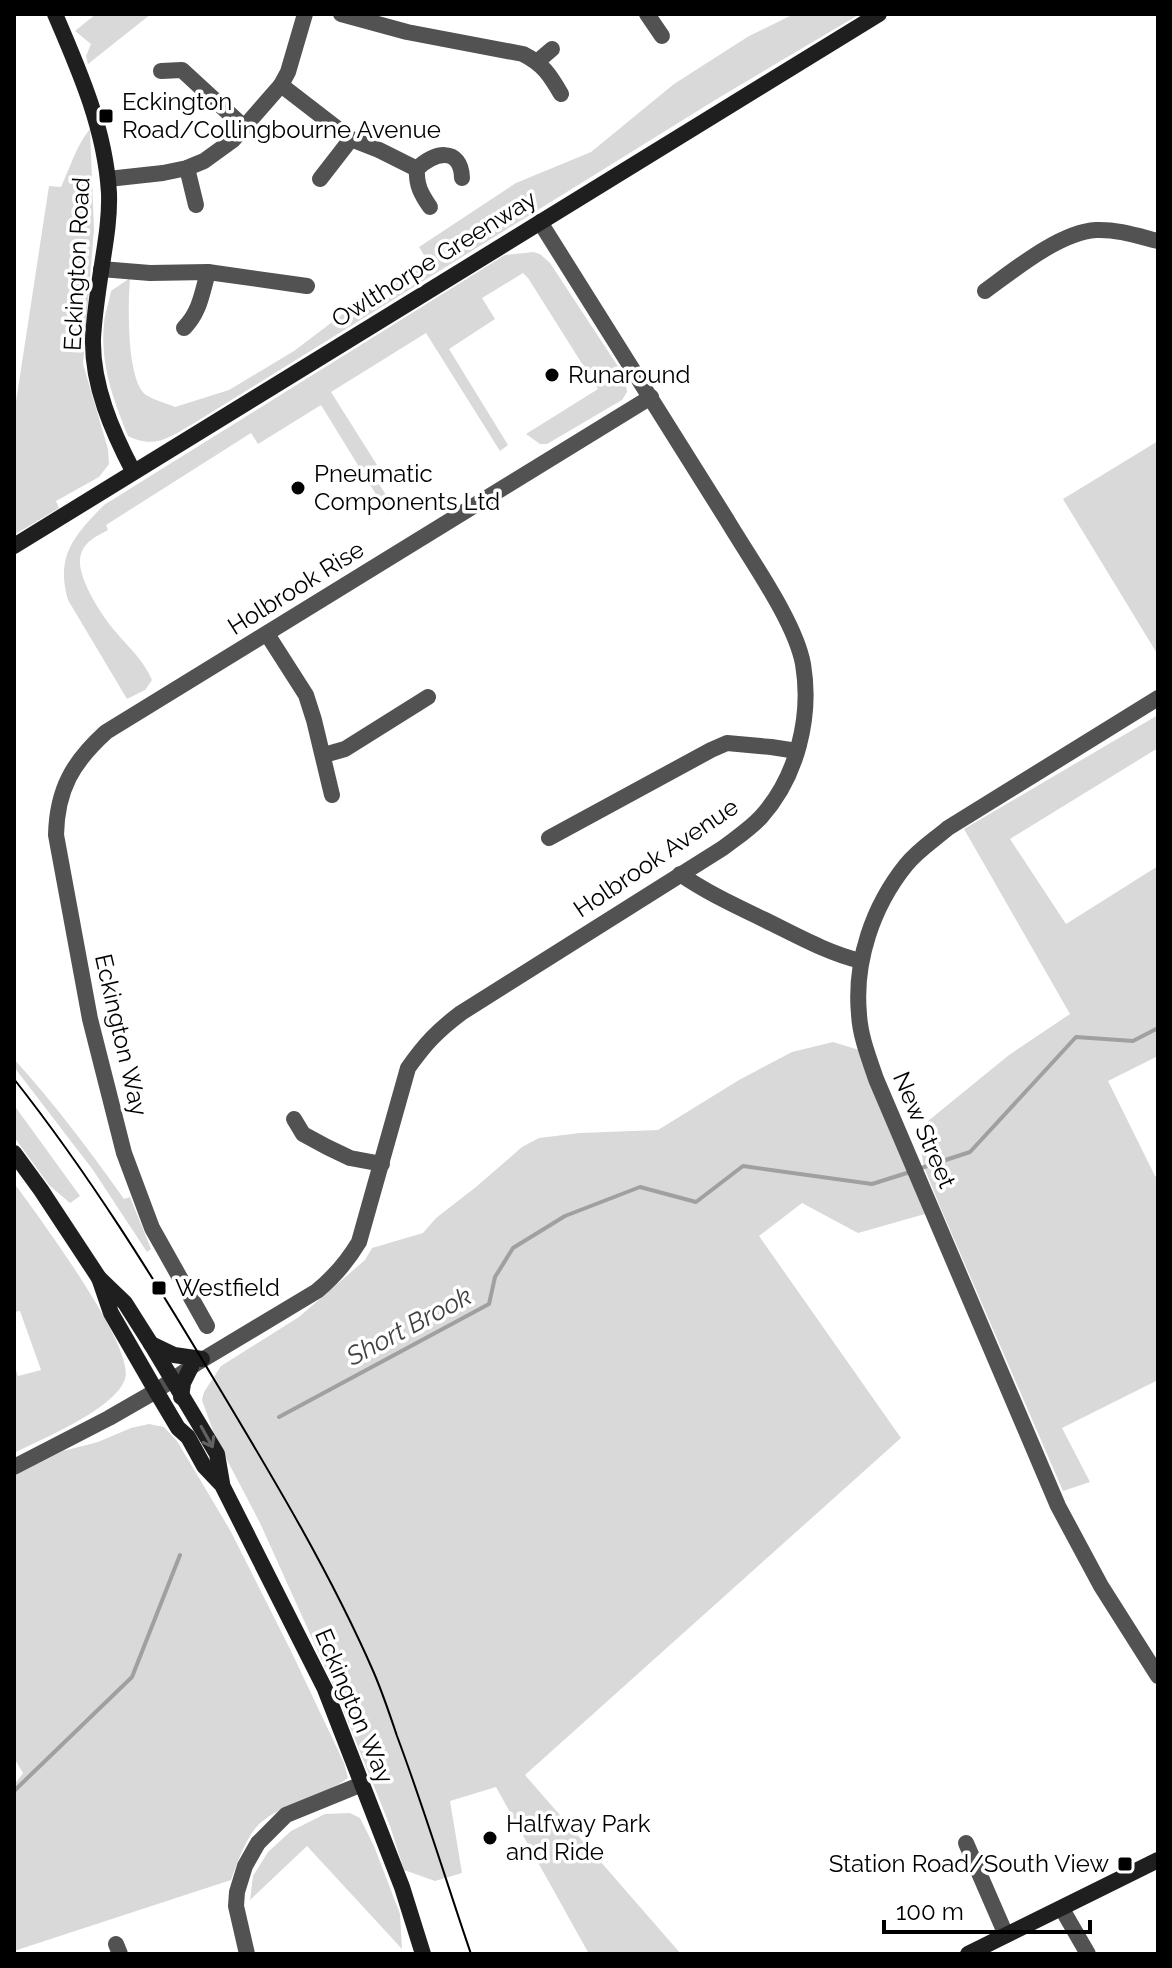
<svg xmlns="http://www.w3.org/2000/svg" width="1172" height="1968" font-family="Raleway,sans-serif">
<rect width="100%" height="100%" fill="#fff"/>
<g fill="#d9d9d9">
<polygon points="96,14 151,14 88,64 86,56 91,44 75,31"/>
<path d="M 794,14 L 860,14 L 720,97 L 191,425 C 168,438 155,449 128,436 C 113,399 100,364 104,323 C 105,313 109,302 111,291 L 130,278 C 128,303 126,380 146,395 C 154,400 166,403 175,407 L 229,390 L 294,351 L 356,304 L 427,260 L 419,247 L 516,183 L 591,152 L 674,84 L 749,36 Z"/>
<path d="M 90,129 L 94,229 L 83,364 L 108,449 L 109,464 L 99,477 L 56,501 L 59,508 L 14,535 L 14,415 L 49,186 L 61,187 C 70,168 76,146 90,129 Z"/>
<path d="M 533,252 L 540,254 L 550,263 L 625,377 L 627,392 L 622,400 L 547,444 L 540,444 L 526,434 L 598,389 L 528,278 L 523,273 L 482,298 L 495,319 L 449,349 L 508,445 L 500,451 L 426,333 L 331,392 L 377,465 L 370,470 L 395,509 L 388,514 L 321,405 L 258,444 L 251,433 L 106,525 L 108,530 C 97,536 85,541 81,554 C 74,574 102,616 115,631 C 129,648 143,659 152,680 L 145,690 L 127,699 L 68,600 C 55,555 75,535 104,505 L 505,255 Z"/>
<polygon points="1158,441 1158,655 1063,499"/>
<polygon points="1158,715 1158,748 1010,839 1066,924 1158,866 1158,1056 1108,1081 1155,1176 1158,1177 1158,1380 1062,1428 1090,1482 1063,1491 941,1209 924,1167 917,1130 1009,1055 1070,1014 964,829"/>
<polygon points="833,1042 859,1050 925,1214 858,1233 802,1203 759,1236 901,1438 525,1775 681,1954 589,1954 496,1787 450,1801 462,1873 435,1881 404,1870 390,1826 334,1687 260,1523 216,1439 202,1400 204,1392 221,1366 299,1317 365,1260 372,1248 423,1233 436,1218 476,1187 522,1147 539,1138 580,1133 658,1130 739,1080 792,1052"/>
<path d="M 14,1059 C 54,1103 90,1151 124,1199 L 130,1197 L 151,1249 L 147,1252 L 93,1170 L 14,1067 Z"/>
<polygon points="14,1105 80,1196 70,1203 49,1185 14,1137"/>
<path d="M 14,1183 C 36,1213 136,1347 125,1379 C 115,1409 42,1439 14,1453 L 14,1364 L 18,1376 L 41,1370 L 20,1311 L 14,1312 Z"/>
<path d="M 149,1424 L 164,1427 L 177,1441 L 230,1530 L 292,1653 L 344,1763 L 348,1778 C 323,1797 289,1801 264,1820 C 248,1831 238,1861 231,1880 L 14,1951 L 14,1785 L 23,1773 L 14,1758 L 14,1476 L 63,1451 L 98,1442 L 131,1428 Z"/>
<polygon points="350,1813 360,1818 374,1846 400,1914 402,1949 307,1846 250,1900 253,1876 268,1852 291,1831 325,1814"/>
</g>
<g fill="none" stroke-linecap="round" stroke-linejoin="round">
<g stroke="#a0a0a0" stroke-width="4">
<polyline points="918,1169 970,1152 1076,1037 1133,1041 1158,1028"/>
<polyline points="279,1417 489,1304 495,1277 513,1248 565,1216 640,1187 696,1202 743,1166 872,1184 910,1172"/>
<polyline points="14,1791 132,1677 180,1555"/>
</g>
<g stroke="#525252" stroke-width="16">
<path d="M 341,14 L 407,32 L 523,54 C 543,64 550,75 561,94"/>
<polyline points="647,14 662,36"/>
<polyline points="538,61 552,49"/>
<polyline points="161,71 182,70 245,128"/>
<polyline points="281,85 351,139 379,150 417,169"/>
<polyline points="187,168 196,205"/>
<polyline points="108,179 163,173 187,168 204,161 233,140 281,85 288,72 305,14"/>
<polyline points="320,179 351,139"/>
<path d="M 430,207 C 421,194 416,185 417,169 C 433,152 461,146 462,178"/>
<polyline points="101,269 150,273 208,272 307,286"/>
<path d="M 985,291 C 1014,270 1060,232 1096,230 C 1117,229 1138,236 1158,241"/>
<path d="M 184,328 C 200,312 202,293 208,272"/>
<polyline points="267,634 306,695 314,720 332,795"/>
<path d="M 1158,698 L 948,828 C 934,840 918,850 906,865 C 873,906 854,961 859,1014 C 860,1036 869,1058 876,1079 L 1058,1506 L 1101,1586 L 1158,1676"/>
<polyline points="324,755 345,749 428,697"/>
<polyline points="549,838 711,750 727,743 771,747 797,751"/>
<path d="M 680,874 C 706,892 734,905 763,919 C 794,934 827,953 861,961"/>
<polyline points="294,1119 303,1134 327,1147 350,1158 382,1164"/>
<path d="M 207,1326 L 152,1228 L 124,1153 L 90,1019 L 56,835 C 57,789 73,762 106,732 L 651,397"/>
<path d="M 14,1467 L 109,1418 L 156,1391 L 197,1363 L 317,1291 C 334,1277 347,1262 359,1242 L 408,1068 C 425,1044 437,1031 461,1013 L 723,848 C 736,838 750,829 761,817 C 797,777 812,717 803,664 C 795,621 750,559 727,520 C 665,420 602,321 540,222"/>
<polyline points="966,1843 1006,1935"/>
<polyline points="1062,1909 1088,1954"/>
<polyline points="116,1944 120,1954"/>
<polyline points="247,1954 236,1906 237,1892 245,1866 258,1843 286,1815 362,1784"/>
</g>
<g stroke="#1f1f1f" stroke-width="16">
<path d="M 55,14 C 80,72 105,129 109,193 C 110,222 104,250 100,278 C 97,298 94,318 93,339 C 92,385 112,431 133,471"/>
<polyline points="14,546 879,14"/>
<polyline points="14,1153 41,1190 99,1278 125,1303 151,1344 217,1454 222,1483"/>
<polyline points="99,1278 111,1313 156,1391 178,1428 188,1437 204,1466 222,1485 325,1689 402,1887 423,1954"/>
<polyline points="151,1344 174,1355 202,1359"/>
<polyline points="181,1397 183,1383 191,1367"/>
<polyline points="968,1954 1158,1860"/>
</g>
<path stroke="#000" stroke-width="2" d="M 14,1079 C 89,1174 153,1277 215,1381 C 272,1476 330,1572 374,1673 C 383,1694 390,1715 397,1736 C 424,1808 446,1881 471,1954"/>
</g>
<defs><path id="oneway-shaft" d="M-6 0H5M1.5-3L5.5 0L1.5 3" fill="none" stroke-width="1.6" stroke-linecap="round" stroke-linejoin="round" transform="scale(2)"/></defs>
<use stroke="#626262" href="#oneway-shaft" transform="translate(207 1437) rotate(61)"/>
<g fill="#000" stroke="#fff" stroke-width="3">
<rect x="98" y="108" width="16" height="16" rx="4"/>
<circle cx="552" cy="375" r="8"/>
<circle cx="298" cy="488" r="8"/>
<rect x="151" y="1280" width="16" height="16" rx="4"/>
<circle cx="490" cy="1838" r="8"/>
<rect x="1117" y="1856" width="16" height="16" rx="4"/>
</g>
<g text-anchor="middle" stroke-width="7" stroke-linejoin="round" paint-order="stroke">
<g font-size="24" fill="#000" stroke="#fff" text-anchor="start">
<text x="122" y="110">Eckington<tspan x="122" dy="28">Road/Collingbourne Avenue</tspan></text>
<text x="568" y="383">Runaround</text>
<text x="314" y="482">Pneumatic<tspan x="314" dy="28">Components Ltd</tspan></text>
<text x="175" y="1296">Westfield</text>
<text x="506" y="1832">Halfway Park<tspan x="506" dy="28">and Ride</tspan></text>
<text x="1109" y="1872" text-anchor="end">Station Road/South View</text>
</g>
<g font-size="24" fill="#000" stroke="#fff">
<text transform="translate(434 259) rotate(-32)" y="8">Owlthorpe Greenway</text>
<text transform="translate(77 264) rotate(-87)" y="8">Eckington Road</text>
<text transform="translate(296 588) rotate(-32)" y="8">Holbrook Rise</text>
<text transform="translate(656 858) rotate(-34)" y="8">Holbrook Avenue</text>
<text transform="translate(121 1035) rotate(77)" y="8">Eckington Way</text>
<text transform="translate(924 1130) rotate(67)" y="8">New Street</text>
<text transform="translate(354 1706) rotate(67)" y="8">Eckington Way</text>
</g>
<g font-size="26" font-style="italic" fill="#414141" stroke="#fff">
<text transform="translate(409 1326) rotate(-28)" y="9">Short Brook</text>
</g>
</g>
<rect width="1172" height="1968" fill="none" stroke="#000000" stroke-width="32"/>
<path d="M884 1920v12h206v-12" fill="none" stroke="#000000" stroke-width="4"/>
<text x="896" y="1920" font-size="24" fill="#000000" stroke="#ffffff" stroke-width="6" paint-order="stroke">100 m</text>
</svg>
